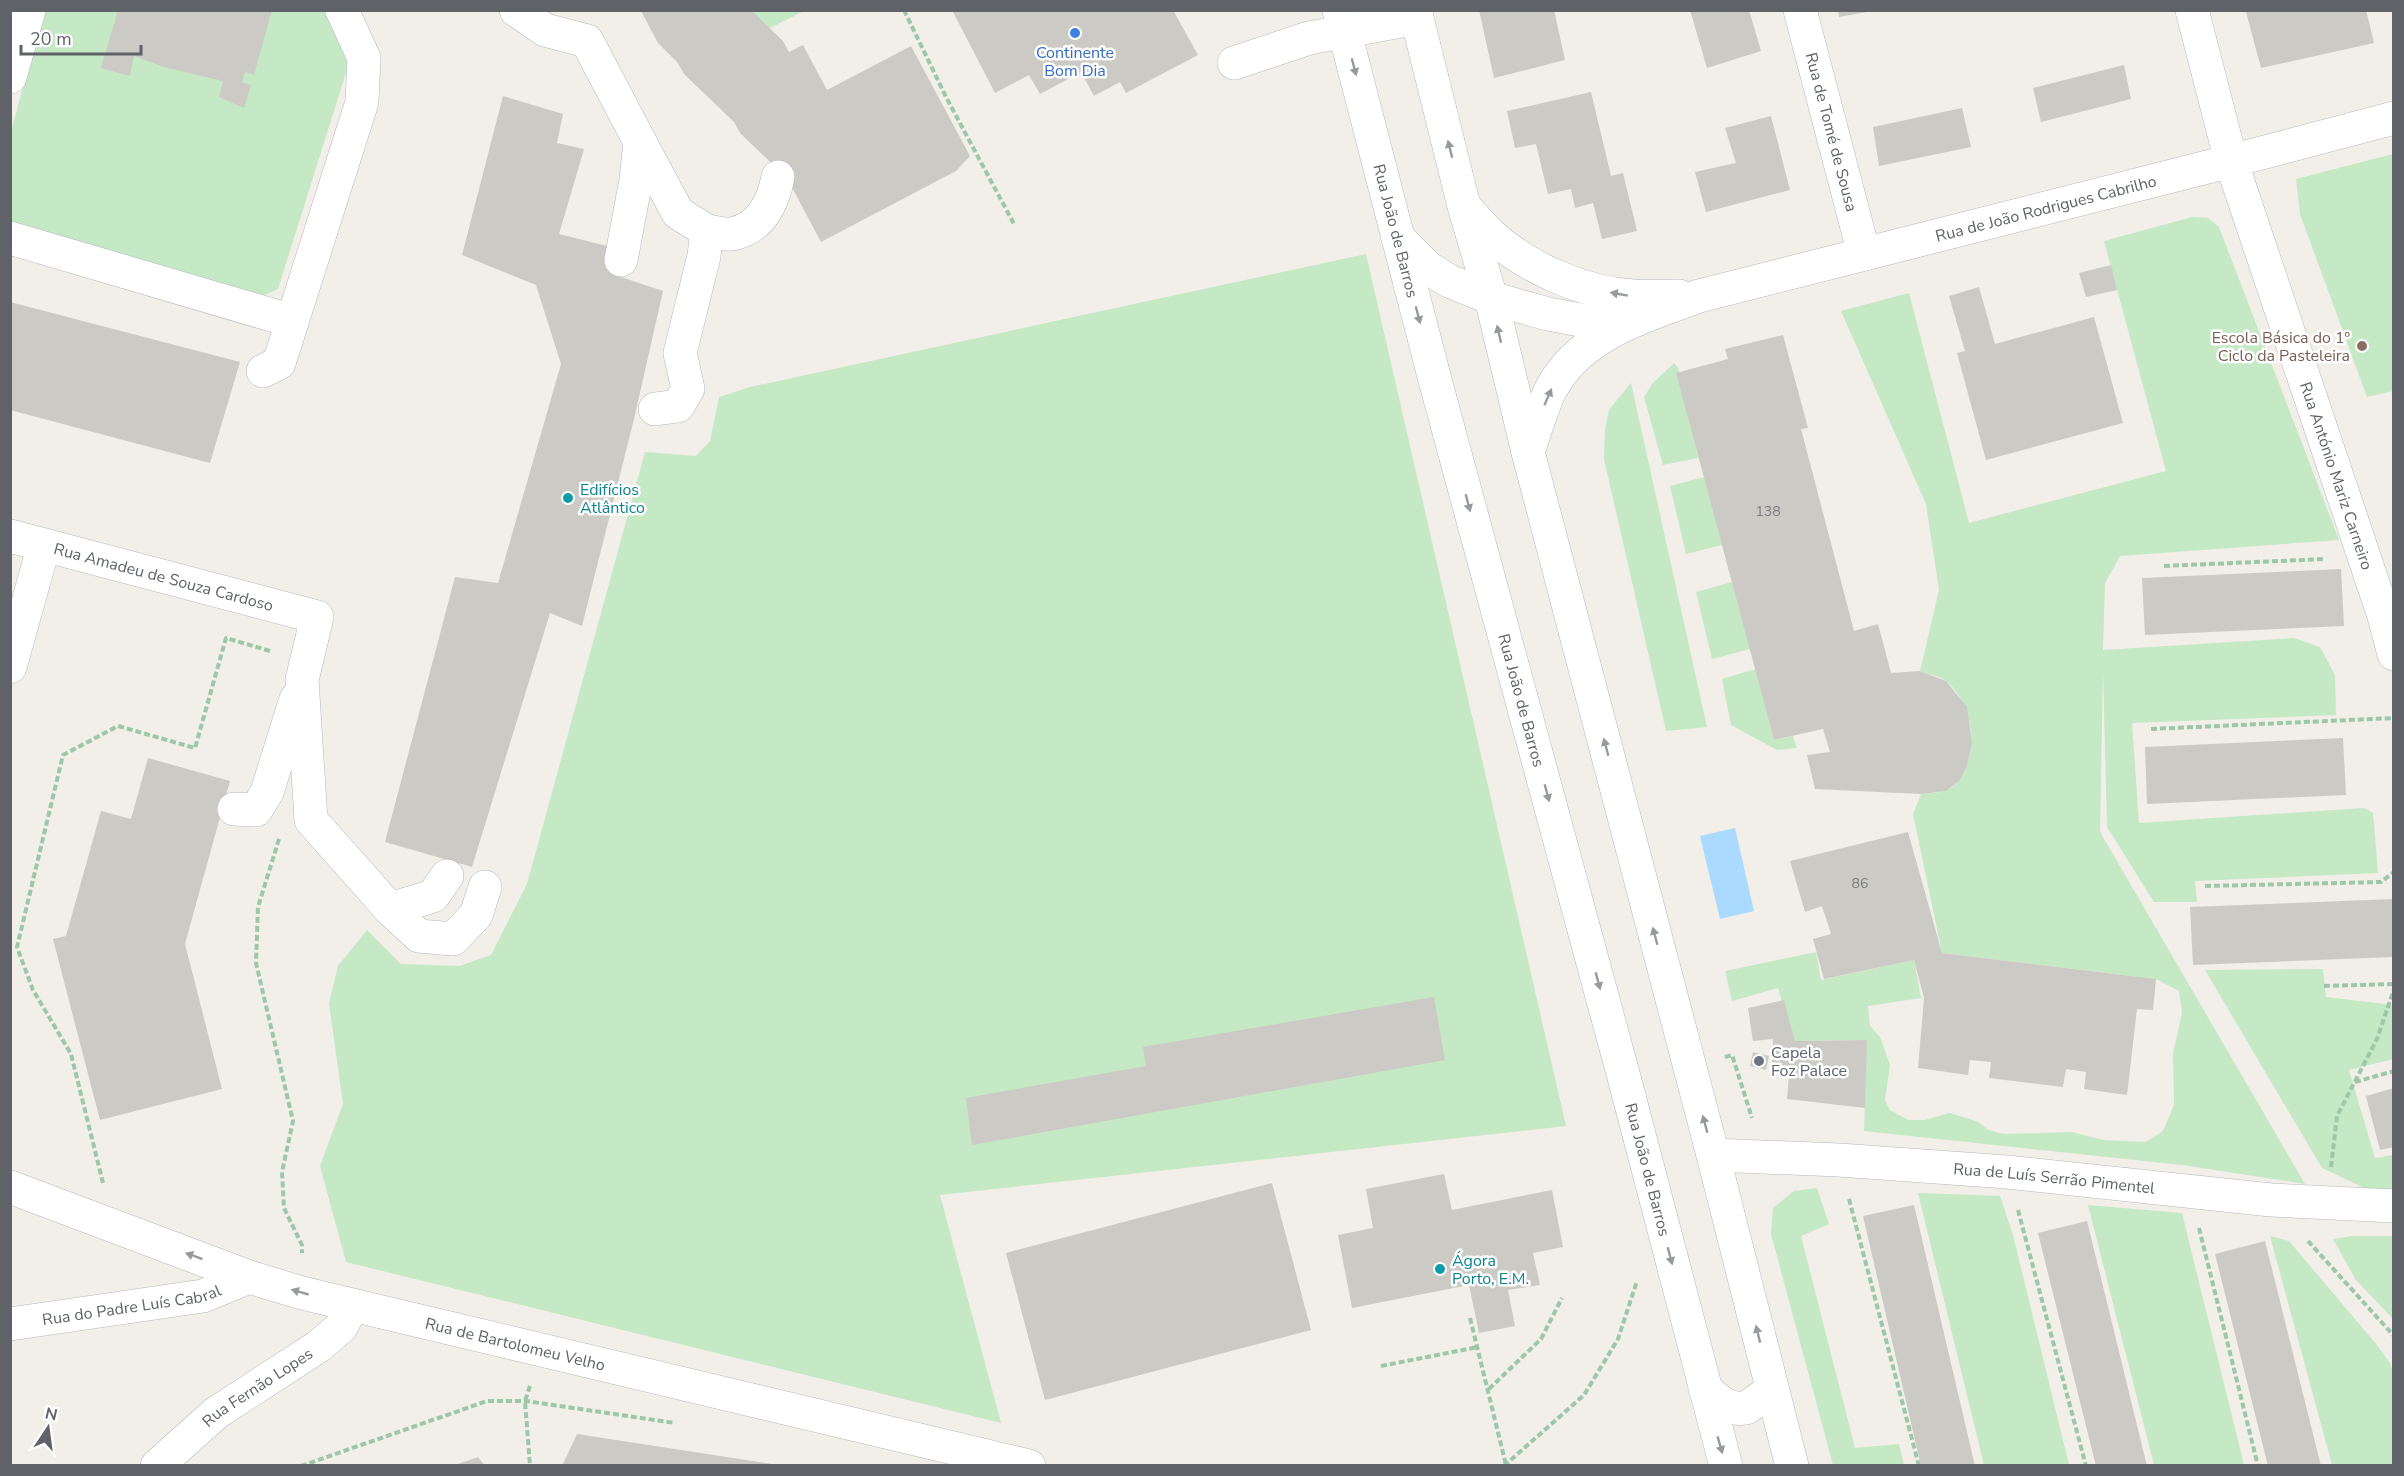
<svg xmlns="http://www.w3.org/2000/svg" width="2404" height="1476" font-family="'Nunito Sans',sans-serif">
<rect width="100%" height="100%" fill="#f1efe8"/>
<g fill="#c5e8c5">
<polygon points="44,11 324,11 349,63 278,289 262,296 11,223 11,131"/>
<polygon points="751,11 804,11 762,32"/>
<polygon points="2393,154 2393,391 2367,397 2300,214 2296,179"/>
<path d="M 2192,217 L 2208,218 L 2219,227 L 2339,540 L 2120,556 L 2105,583 L 2103,650 L 2294,638 L 2320,647 L 2335,675 L 2336,715 L 2132,723 L 2139,823 L 2364,808 L 2373,813 L 2378,873 L 2195,881 L 2197,902 L 2154,902 L 2107,827 L 2103,671 L 2100,832 L 2305,1184 L 2182,1165 L 1864,1131 L 1867,1040 L 1795,1041 L 1778,988 L 1732,1001 L 1725,971 L 1816,952 L 1821,980 L 1914,960 L 1921,998 L 1868,1006 L 1870,1026 L 1880,1037 L 1890,1065 L 1885,1100 L 1890,1110 L 1908,1120 L 1925,1120 L 1950,1113 L 1976,1121 L 1989,1130 L 2003,1134 L 2072,1132 L 2103,1140 L 2146,1142 L 2163,1131 L 2174,1105 L 2173,1054 L 2182,1013 L 2179,991 L 2156,979 L 1942,953 L 1913,814 L 1921,794 C 1930,793 1942,793 1949,789 C 1982,767 1976,705 1946,681 C 1940,676 1928,674 1920,671 L 1939,590 L 1926,504 L 1841,311 L 1909,293 L 1969,523 L 2166,471 L 2104,241 Z"/>
<polygon points="1366,254 1566,1126 940,1195 1001,1423 346,1262 320,1166 343,1104 329,1003 338,966 367,930 401,964 459,966 491,955 527,884 645,452 696,456 710,441 719,397 750,387"/>
<polygon points="1674,363 1678,368 1698,458 1663,465 1644,397 1653,383"/>
<polygon points="1631,383 1707,727 1666,731 1604,459 1605,429 1609,410"/>
<polygon points="1704,477 1722,545 1686,554 1670,486"/>
<polygon points="1732,582 1750,649 1712,659 1696,592"/>
<polygon points="1756,669 1774,740 1793,736 1797,748 1777,750 1731,725 1722,679"/>
<polygon points="2323,969 2326,997 2393,1005 2393,1059 2349,1070 2375,1158 2393,1155 2393,1190 2367,1189 2322,1168 2205,970"/>
<polygon points="1817,1188 1829,1224 1801,1236 1855,1448 1899,1444 1904,1465 1833,1465 1771,1234 1773,1208 1794,1191"/>
<polygon points="1918,1193 2000,1196 2013,1235 2069,1465 1984,1465"/>
<polygon points="2088,1205 2182,1213 2244,1465 2154,1465"/>
<polygon points="2270,1236 2289,1241 2377,1345 2390,1363 2394,1376 2393,1465 2332,1465"/>
<polygon points="2352,1236 2393,1236 2393,1319 2356,1280 2333,1239"/>
</g>
<polygon fill="#aadaff" points="1735,828 1754,911 1720,919 1700,836"/>
<g fill="#cccac5">
<polygon points="118,10 272,10 254,75 245,72 242,83 251,85 244,108 219,97 223,81 164,67 134,56 130,76 101,68"/>
<polygon points="751,10 783,41 789,52 803,45 827,90 911,46 970,156 956,171 821,242 787,178 740,133 734,122 684,74 677,62 658,43 641,11"/>
<polygon points="952,10 1173,10 1198,55 1126,93 1120,82 1094,96 1081,72 1040,94 1029,75 995,93"/>
<polygon points="1479,10 1554,10 1565,60 1494,78"/>
<polygon points="1690,10 1749,10 1761,51 1707,68"/>
<polygon points="1838,10 1867,10 1867,12 1839,17"/>
<polygon points="2251,10 2366,10 2374,43 2261,68 2246,12"/>
<polygon points="2124,65 2131,99 2041,122 2033,88"/>
<polygon points="1591,92 1611,176 1623,173 1637,231 1602,239 1593,203 1575,208 1571,189 1548,194 1536,144 1515,148 1507,111"/>
<polygon points="503,96 563,114 557,143 584,149 559,234 623,250 618,276 663,291 634,419 582,626 550,613 472,867 385,842 455,577 498,583 561,364 536,285 462,255"/>
<polygon points="1962,108 1971,147 1879,166 1873,127"/>
<polygon points="1771,116 1790,190 1706,212 1695,172 1736,163 1725,128"/>
<polygon points="2111,265 2117,290 2086,297 2079,273"/>
<polygon points="1979,287 1995,344 2094,317 2123,423 1986,460 1957,353 1965,351 1949,296"/>
<polygon points="10,302 240,362 210,463 10,410"/>
<polygon points="1783,335 1808,428 1801,429 1854,631 1878,624 1891,673 1920,671 1946,681 1967,707 1972,743 1967,766 1960,780 1946,791 1921,794 1815,789 1807,755 1830,752 1823,729 1774,740 1676,373 1728,359 1725,349"/>
<polygon points="2341,569 2344,626 2145,635 2142,578"/>
<polygon points="2343,738 2346,795 2147,804 2145,747"/>
<polygon points="148,758 230,781 185,944 222,1089 100,1120 53,939 66,936 101,811 131,819"/>
<polygon points="1908,832 1942,953 2156,979 2153,1010 2137,1009 2127,1095 2084,1089 2086,1072 2066,1069 2063,1087 1989,1078 1991,1062 1970,1060 1968,1075 1918,1068 1924,998 1914,960 1824,979 1813,939 1831,934 1822,906 1805,912 1790,861"/>
<polygon points="2394,899 2394,957 2193,965 2190,907"/>
<polygon points="1434,997 1445,1060 972,1145 966,1098 1146,1066 1143,1047"/>
<polygon points="1784,1000 1795,1041 1867,1040 1865,1108 1787,1099 1789,1074 1795,1073 1795,1066 1772,1065 1773,1039 1753,1041 1748,1008"/>
<polygon points="1753,1052 1769,1056 1766,1070 1750,1066"/>
<polygon points="2394,1088 2394,1147 2380,1150 2366,1096"/>
<polygon points="1444,1174 1452,1210 1552,1190 1563,1247 1533,1253 1540,1285 1508,1290 1515,1326 1479,1333 1469,1285 1352,1308 1338,1235 1373,1228 1366,1189"/>
<polygon points="1272,1183 1311,1330 1045,1400 1006,1253"/>
<polygon points="1914,1205 1975,1466 1921,1466 1863,1216"/>
<polygon points="2087,1221 2147,1466 2096,1466 2038,1233"/>
<polygon points="2265,1241 2321,1466 2268,1466 2215,1254"/>
<polygon points="577,1434 772,1464 772,1466 564,1466 563,1464"/>
<polygon points="478,1457 485,1466 455,1466 455,1465"/>
</g>
<g fill="none" stroke-linecap="round" stroke-linejoin="round">
<g stroke="#b5b8bc" stroke-width="34">
<g id="minor">
<polyline points="516,10 545,30 587,41 640,142 636,180 621,260"/>
<path id="s1" d="M 1339,10 L 1435,380 L 1625,1081 L 1726,1466"/>
<polyline points="1415,10 1464,206 1491,298 1528,452 1713,1155 1792,1466"/>
<path id="s2" d="M 1800,10 L 1864,254"/>
<path id="s3" d="M 2192,10 L 2231,161 L 2384,616 L 2394,654"/>
<polyline points="1234,63 1309,38 1417,18"/>
<polyline points="10,77 29,10"/>
<polyline points="640,142 678,213 707,231 704,256 680,353 688,389 678,406 655,409"/>
<path d="M 1466,208 C 1474,217 1482,227 1491,235 C 1527,268 1584,293 1633,296 C 1648,297 1664,296 1679,296"/>
<path d="M 707,231 C 715,232 724,235 732,234 C 761,228 773,203 778,177"/>
<polyline points="10,238 292,321"/>
<polyline points="1398,238 1427,267 1449,281 1491,298 1548,314 1618,327"/>
<polyline points="263,371 279,363 362,102 364,58 342,10"/>
<path id="s4" d="M 1528,452 C 1535,432 1541,410 1550,391 C 1579,334 1644,317 1699,296 L 2231,161 L 2394,118"/>
<path id="s5" d="M 10,536 L 317,617 L 302,680 L 311,820 L 390,909 L 419,936 L 453,939 L 476,915 L 485,887"/>
<polyline points="10,667 44,545"/>
<polyline points="234,809 256,810 267,792 296,699"/>
<polyline points="390,909 433,896 447,876"/>
<path id="s6" d="M 1713,1155 L 1839,1160 L 2007,1172 L 2271,1200 L 2394,1206"/>
<path id="s7" d="M 10,1187 L 249,1277 L 302,1293 L 1029,1466"/>
<path id="s8" d="M 10,1324 L 203,1296 L 249,1277"/>
<path d="M 1705,1389 C 1719,1400 1728,1411 1746,1408 L 1772,1390"/>
<path id="s9" d="M 157,1466 L 216,1413 L 319,1346 L 341,1327 L 352,1306"/>
</g>
</g>
<g stroke="#9cc7a9" stroke-width="4" stroke-dasharray="6 3" stroke-linecap="butt">
<polyline points="904,10 946,97 1014,224"/>
<polyline points="2164,566 2325,559"/>
<polyline points="2151,729 2394,718"/>
<polyline points="279,839 258,907 256,963 293,1121 282,1172 284,1208 302,1245 302,1253"/>
<polyline points="2205,886 2381,882 2394,872"/>
<polyline points="2324,986 2394,984"/>
<polyline points="1725,1057 1732,1055 1752,1118"/>
<polyline points="2355,1082 2394,1071"/>
<polyline points="2331,1167 2337,1116 2377,1039 2394,989"/>
<polyline points="103,1183 71,1054 33,990 17,947 63,755 118,726 195,748 226,638 270,651"/>
<polyline points="1849,1199 1919,1466"/>
<polyline points="2018,1210 2086,1466"/>
<polyline points="2199,1228 2258,1466"/>
<polyline points="2308,1241 2394,1336"/>
<polyline points="1470,1318 1506,1465"/>
<polyline points="1381,1366 1478,1347"/>
<polyline points="530,1386 525,1401 530,1466"/>
<polyline points="1489,1389 1541,1339 1562,1298"/>
<polyline points="301,1466 487,1401 526,1401 675,1423"/>
<polyline points="1504,1466 1584,1395 1618,1339 1637,1281"/>
</g>
<use href="#minor" stroke="#fff" stroke-width="33"/>
</g>
<defs><path id="oneway-solid" d="M-6-.8H1V-3.2L6.5 0L1 3.2V.8H-6Z" transform="scale(1.5)"/></defs>
<g fill="#979a9d">
<use href="#oneway-solid" transform="translate(1354 67) rotate(75)"/>
<use href="#oneway-solid" transform="translate(1450 149) rotate(-104)"/>
<use href="#oneway-solid" transform="translate(1619 294) rotate(-170)"/>
<use href="#oneway-solid" transform="translate(1418 315) rotate(75)"/>
<use href="#oneway-solid" transform="translate(1499 334) rotate(-103)"/>
<use href="#oneway-solid" transform="translate(1548 397) rotate(-66)"/>
<use href="#oneway-solid" transform="translate(1468 503) rotate(75)"/>
<use href="#oneway-solid" transform="translate(1606 747) rotate(-105)"/>
<use href="#oneway-solid" transform="translate(1547 793) rotate(75)"/>
<use href="#oneway-solid" transform="translate(1655 936) rotate(-105)"/>
<use href="#oneway-solid" transform="translate(1598 981) rotate(75)"/>
<use href="#oneway-solid" transform="translate(1705 1124) rotate(-105)"/>
<use href="#oneway-solid" transform="translate(194 1256) rotate(-160)"/>
<use href="#oneway-solid" transform="translate(1670 1256) rotate(75)"/>
<use href="#oneway-solid" transform="translate(300 1292) rotate(-164)"/>
<use href="#oneway-solid" transform="translate(1758 1334) rotate(-104)"/>
<use href="#oneway-solid" transform="translate(1720 1445) rotate(74)"/>
</g>
<circle fill="#3f7fe0" stroke="#fff" stroke-width="2" cx="1075" cy="33" r="6"/>
<circle fill="#8d6e63" stroke="#fff" stroke-width="2" cx="2362" cy="346" r="6"/>
<g fill="#0f9aa8" stroke="#fff" stroke-width="2">
<circle cx="568" cy="498" r="6"/>
<circle cx="1440" cy="1269" r="6"/>
</g>
<circle fill="#6b7280" stroke="#fff" stroke-width="2" cx="1759" cy="1061" r="6"/>
<g text-anchor="middle" stroke-width="5" stroke-linejoin="round" paint-order="stroke">
<g font-size="14" fill="#7a7d7f">
<text x="1768" y="516">138</text>
<text x="1860" y="888">86</text>
</g>
<g font-size="16" fill="#366cbe" stroke="#fff">
<text x="1075" y="58">Continente<tspan x="1075" dy="18">Bom Dia</tspan></text>
</g>
<g font-size="16" fill="#5f6368" stroke="#fff">
<text dy="6" stroke="none"><textPath href="#s2" startOffset="126">Rua de Tomé de Sousa</textPath></text>
<text dy="6" stroke="none"><textPath href="#s4" startOffset="604">Rua de João Rodrigues Cabrilho</textPath></text>
<text dy="6" stroke="none"><textPath href="#s1" startOffset="228">Rua João de Barros</textPath></text>
<text dy="6" stroke="none"><textPath href="#s3" startOffset="488">Rua António Mariz Carneiro</textPath></text>
<text dy="6" stroke="none"><textPath href="#s5" startOffset="159">Rua Amadeu de Souza Cardoso</textPath></text>
<text dy="6" stroke="none"><textPath href="#s1" startOffset="714">Rua João de Barros</textPath></text>
<text dy="6" stroke="none"><textPath href="#s1" startOffset="1200">Rua João de Barros</textPath></text>
<text dy="6" stroke="none"><textPath href="#s6" startOffset="342">Rua de Luís Serrão Pimentel</textPath></text>
<text dy="6" stroke="none"><textPath href="#s8" startOffset="123">Rua do Padre Luís Cabral</textPath></text>
<text dy="6" stroke="none"><textPath href="#s7" startOffset="530">Rua de Bartolomeu Velho</textPath></text>
<text dy="6" stroke="none"><textPath href="#s9" startOffset="128">Rua Fernão Lopes</textPath></text>
</g>
<g font-size="16" fill="#785e54" stroke="#fff" text-anchor="end">
<text x="2350" y="343">Escola Básica do 1º<tspan x="2350" dy="18">Ciclo da Pasteleira</tspan></text>
</g>
<g font-size="16" fill="#0d838f" stroke="#fff" text-anchor="start">
<text x="580" y="495">Edifícios<tspan x="580" dy="18">Atlântico</tspan></text>
<text x="1452" y="1266">Ágora<tspan x="1452" dy="18">Porto, E.M.</tspan></text>
</g>
<g font-size="16" fill="#5b616d" stroke="#fff" text-anchor="start">
<text x="1771" y="1058">Capela<tspan x="1771" dy="18">Foz Palace</tspan></text>
</g>
</g>
<rect width="2404" height="1476" fill="none" stroke="#5f6368" stroke-width="24"/>
<g transform="translate(48 1428) rotate(13)" stroke="#ffffff" stroke-width="4.5" paint-order="stroke">
<path d="M0-4.5L10 22L0 15L-10 22Z" fill="#5f6368"/>
<text y="-9" font-size="16" font-weight="bold" text-anchor="middle" fill="#5f6368">N</text>
</g>
<path d="M21 45v9h120v-9" fill="none" stroke="#5f6368" stroke-width="3"/>
<text x="30" y="45" font-size="18" fill="#5f6368" stroke="#ffffff" stroke-width="4.5" paint-order="stroke">20 m</text>
</svg>
